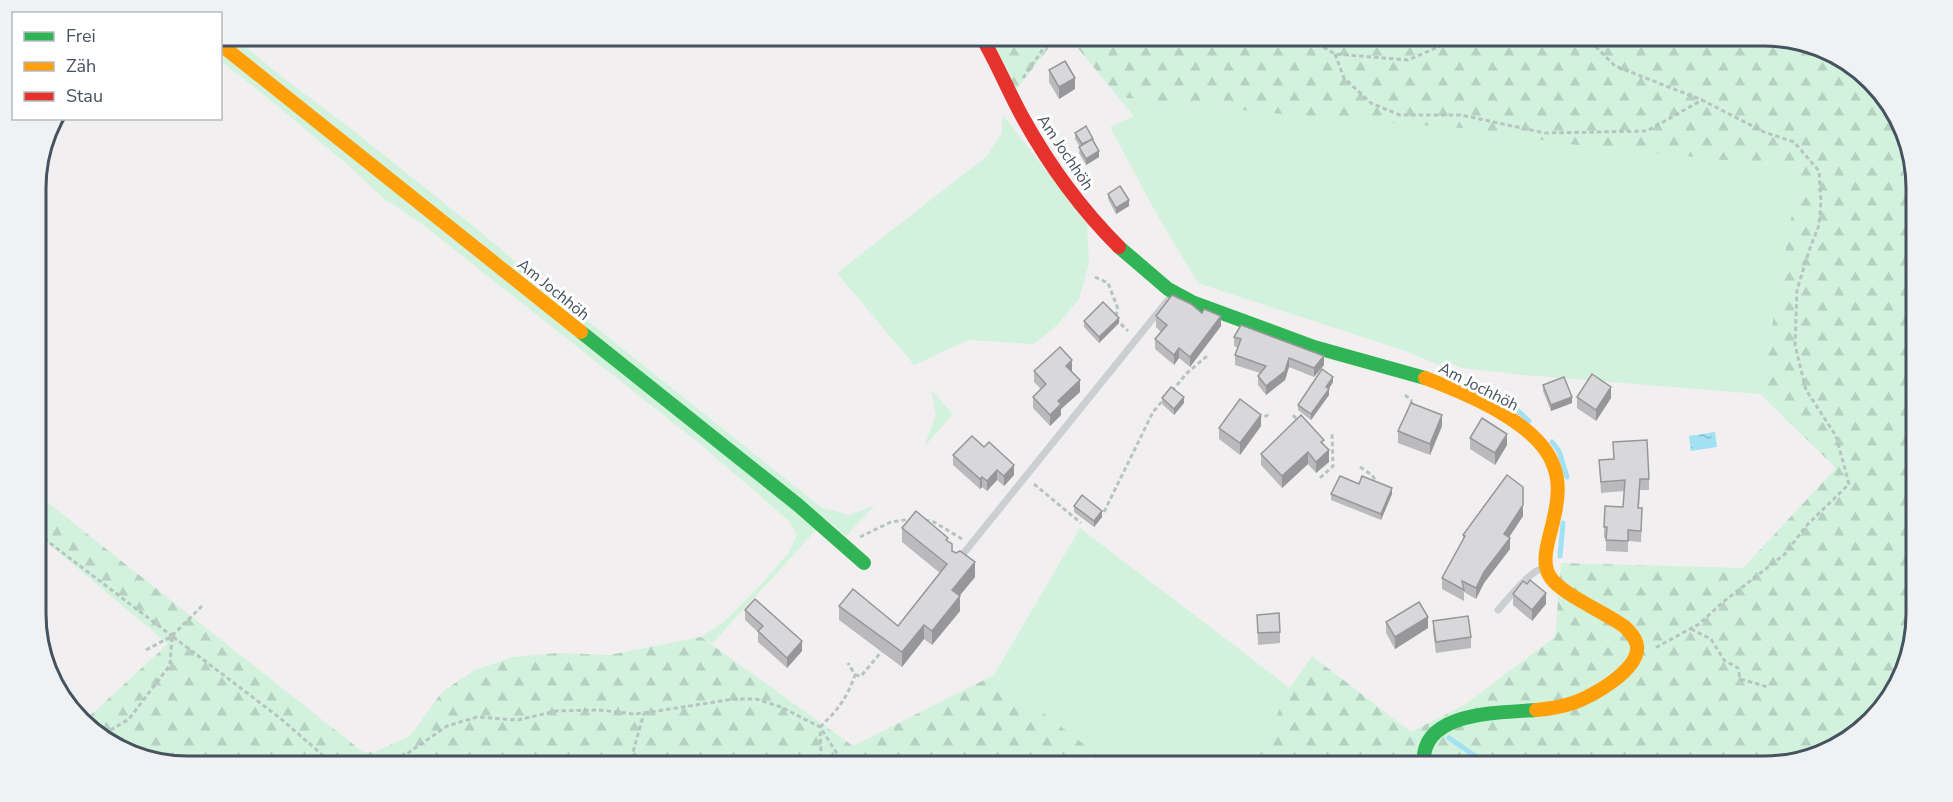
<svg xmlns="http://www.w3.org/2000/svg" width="1953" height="802" font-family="'Nunito Sans',sans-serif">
<defs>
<pattern id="forest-firs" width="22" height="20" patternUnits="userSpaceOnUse" patternTransform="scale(1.5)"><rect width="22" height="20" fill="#d2f2de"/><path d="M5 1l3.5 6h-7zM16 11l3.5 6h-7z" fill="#b6d1c1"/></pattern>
<pattern id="water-ripples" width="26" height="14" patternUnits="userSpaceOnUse" patternTransform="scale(1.5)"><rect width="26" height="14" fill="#a2e1f4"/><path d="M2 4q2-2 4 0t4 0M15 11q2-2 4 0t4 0" fill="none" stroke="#86b9c9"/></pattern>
</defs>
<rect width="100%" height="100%" fill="#f1efef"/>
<g fill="#d2f2de">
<polygon points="220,36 233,36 282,77 350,128 483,234 543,285 822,508 850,515 875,505 846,536 826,519 712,644 701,637 725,621 757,589 789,552 797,534 788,520 700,444 422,224 382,197 349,166 274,103 221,61"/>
<polygon points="1118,97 1462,128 1569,144 1800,168 1760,394 1523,375 1462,368 1450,363 1456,372 1408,352 1198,283 1155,211 1110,127 1134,116"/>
<polygon points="1003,115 1087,223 1089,263 1079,299 1057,325 1034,344 968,340 914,365 837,273 987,156 1001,134"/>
<polygon points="931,390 953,414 924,447 936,415"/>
<polygon points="1080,528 1290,688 1252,766 1112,766 994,675"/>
</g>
<g fill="url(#forest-firs)">
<polygon points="987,36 1058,36 1016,90"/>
<polygon points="1068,36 1765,36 1814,44 1885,95 1916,168 1917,614 1909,663 1857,735 1774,766 1252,766 1290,688 1312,656 1411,732 1466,704 1555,637 1561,563 1743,568 1836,468 1760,394 1800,168 1569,144 1462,128 1321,118 1118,97"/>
<polygon points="38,495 363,752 375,752 410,736 442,692 475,670 513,657 558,653 609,655 701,637 853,746 994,675 1112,766 188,766 139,758 84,721 168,644 38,535"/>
</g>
<polygon fill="url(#water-ripples)" points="1715,432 1717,447 1691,451 1689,436"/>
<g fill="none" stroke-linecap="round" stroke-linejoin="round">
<g stroke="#a2e1f4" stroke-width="5">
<polyline points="1517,410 1529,421"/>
<polyline points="1552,442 1559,451 1567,477"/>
<polyline points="1560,556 1563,523"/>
<polyline points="1449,738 1490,766"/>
</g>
<g stroke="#b7c5c1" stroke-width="3" stroke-dasharray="4.5 3" stroke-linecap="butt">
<polyline points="1304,36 1335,54 1408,60 1463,36"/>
<polyline points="1585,36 1615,66 1702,100 1764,132 1794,142 1819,171 1821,201 1819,225 1810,248 1797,290 1795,345 1806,390 1836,436 1849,484 1806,526 1785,554 1723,602 1699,624 1655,648"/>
<polyline points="1335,54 1344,78 1371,103 1400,115 1461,115 1545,133 1647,131 1702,100"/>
<polyline points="1023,78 1052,36"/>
<polyline points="1095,277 1108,283 1118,309 1115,318 1128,331"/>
<polyline points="1172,391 1187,373 1207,356"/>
<polyline points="1405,395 1411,400 1412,405"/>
<polyline points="1293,415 1298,421"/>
<polyline points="1257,417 1264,417 1270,414"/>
<polyline points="1360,467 1372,475 1378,484"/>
<polyline points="1320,478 1333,466 1332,433"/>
<polyline points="1034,484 1081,523"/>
<polyline points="1104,512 1153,412 1163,400"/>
<polyline points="925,520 934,522 962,539"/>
<polyline points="38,534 172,636"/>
<polyline points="860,537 891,522 912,519"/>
<polyline points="1691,629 1711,639 1724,660 1738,668 1740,679 1768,687"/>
<polyline points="146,650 172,636 202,606"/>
<polyline points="855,675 861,676 882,651"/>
<path d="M 820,727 C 838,710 847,698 855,675 L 848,663"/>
<polyline points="104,734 129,719 170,665 172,636 280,718 335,766"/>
<polyline points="389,766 447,726 477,717 518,720 556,711 599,710 634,714 644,713 734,699 756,699 781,707 820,727 845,766"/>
<polyline points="629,766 644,713"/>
<polyline points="819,766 821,751 820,729"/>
</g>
<g stroke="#cccfd1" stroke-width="7">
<polyline points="959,559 1172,295"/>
<path d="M 1498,610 C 1508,599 1530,570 1544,568"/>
</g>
<g stroke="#30b455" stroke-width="14">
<polyline points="1119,247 1168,289 1192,302 1314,347 1425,378"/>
<polyline points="581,332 798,505 864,563"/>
<path d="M 1424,766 C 1418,711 1498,713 1536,710"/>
</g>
<g stroke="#ff9f0a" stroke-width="14">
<polyline points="220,44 581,332"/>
<path d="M 1425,378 C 1465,393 1540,423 1554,467 C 1560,483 1558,501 1554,517 C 1551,535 1540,558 1549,575 C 1558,593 1607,613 1625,627 C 1630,632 1636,638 1637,646 C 1640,670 1591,697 1573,703 C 1561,707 1548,709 1536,710"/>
</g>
<path stroke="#e5322d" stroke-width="14" d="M 981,36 C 997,63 1008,91 1023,118 C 1049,165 1081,209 1119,247"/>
</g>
<g fill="#bab9bb">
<polygon points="1049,70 1075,89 1059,99 1049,82"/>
<polygon points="1075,133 1093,141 1099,157 1086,165 1079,153 1080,147 1075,139"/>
<polygon points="1108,194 1129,206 1116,214 1108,199"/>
<polygon points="1202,313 1221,326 1190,367 1179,358 1174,365 1155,349 1155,339 1161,332 1156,327 1156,316"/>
<polygon points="1084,321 1119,323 1099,343 1084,327"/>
<polygon points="1234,337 1324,365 1314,377 1289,367 1285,380 1266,395 1258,385 1258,376 1260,373 1235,365 1235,355 1238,348 1234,346"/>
<polygon points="1034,371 1072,371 1071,372 1080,392 1061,409 1061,415 1050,426 1033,408 1033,397 1041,389 1034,382"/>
<polygon points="1333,382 1329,389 1329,395 1311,420 1298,410 1298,405"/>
<polygon points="1543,385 1572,403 1551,411 1543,391"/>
<polygon points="1577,397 1611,398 1596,421 1577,408"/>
<polygon points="1162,398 1184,403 1174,415 1162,404"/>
<polygon points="1261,426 1240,455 1219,439 1219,428"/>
<polygon points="1442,426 1430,455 1398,443 1398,431"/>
<polygon points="1470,438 1507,445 1495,465 1470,449"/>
<polygon points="1613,442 1649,479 1649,490 1640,490 1639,508 1642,519 1641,542 1628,541 1628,552 1606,551 1606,538 1604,538 1604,527 1623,507 1624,491 1601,493 1599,460 1613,459"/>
<polygon points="1324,445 1329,462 1316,473 1308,464 1282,488 1261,465 1261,454"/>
<polygon points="953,455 1014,475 1004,486 997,480 987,491 982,487 980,489 953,465"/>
<polygon points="1331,494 1392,494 1381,520 1331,500"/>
<polygon points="1074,506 1102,517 1094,527 1074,512"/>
<polygon points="1523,516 1509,537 1510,549 1484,583 1476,599 1464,592 1464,601 1442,589 1442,578 1463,539 1463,535"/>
<polygon points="902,528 948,541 952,551 975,577 959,596 960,611 932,645 924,639 902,667 839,620 839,606 898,626 940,573 902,542"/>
<polygon points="1513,594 1546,604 1532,621 1513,605"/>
<polygon points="745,610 802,651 787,668 758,642 758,632 745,620"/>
<polygon points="1257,615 1280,632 1280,643 1258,645"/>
<polygon points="1433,621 1471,637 1471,648 1436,653 1433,632"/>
<polygon points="1386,622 1428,628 1395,649 1386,633"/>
</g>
<g fill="#979698">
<polygon points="1075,78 1075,89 1059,99 1059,87"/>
<polygon points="1099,151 1099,157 1086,165 1086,159"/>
<polygon points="1129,200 1129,206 1116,214 1116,208"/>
<polygon points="1221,316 1221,326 1190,367 1190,357"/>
<polygon points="1119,318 1119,323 1099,343 1099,337"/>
<polygon points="1179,348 1179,358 1174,365 1174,355"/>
<polygon points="1324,356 1324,365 1314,377 1314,368"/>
<polygon points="1289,358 1289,367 1285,380 1266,395 1266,386"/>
<polygon points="1072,360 1072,371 1066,377 1066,366"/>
<polygon points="1333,377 1333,382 1326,393 1326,387"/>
<polygon points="1080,380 1080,392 1061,409 1061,415 1050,426 1050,415 1058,401"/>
<polygon points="1611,387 1611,398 1596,421 1596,410"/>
<polygon points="1329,389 1329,395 1311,420 1311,414"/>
<polygon points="1184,397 1184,403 1174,415 1174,409"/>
<polygon points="1572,397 1572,403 1551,411 1551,405"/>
<polygon points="1261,415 1261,426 1240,455 1240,443"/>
<polygon points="1442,415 1442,426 1430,455 1430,444"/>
<polygon points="1507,434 1507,445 1495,465 1495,453"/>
<polygon points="1329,450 1329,462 1316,473 1316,462"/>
<polygon points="1308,452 1308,464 1282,488 1282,476"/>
<polygon points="1014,465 1014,475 1004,486 1004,476"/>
<polygon points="997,470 997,480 987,491 987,481"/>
<polygon points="982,477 982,487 980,489 980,479"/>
<polygon points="1392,488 1392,494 1381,520 1381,514"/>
<polygon points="1523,505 1523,516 1504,545 1504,534"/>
<polygon points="1102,511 1102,517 1094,527 1094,521"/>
<polygon points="1510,538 1510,549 1484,583 1476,599 1476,588 1484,572"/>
<polygon points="975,562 975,577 952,605 952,590"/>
<polygon points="1546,593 1546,604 1532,621 1532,610"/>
<polygon points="960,596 960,611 932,645 932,631"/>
<polygon points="1428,617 1428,628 1395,649 1395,637"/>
<polygon points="924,625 924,639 902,667 902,652"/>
<polygon points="802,641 802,651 787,668 787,658"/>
</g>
<g fill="#d8d7d9" stroke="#979698" stroke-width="1.5">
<polygon points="1065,61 1075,78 1059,87 1049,70"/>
<polygon points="1086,126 1093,139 1082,144 1075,133"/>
<polygon points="1092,139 1099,151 1086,159 1079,147"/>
<polygon points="1120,186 1129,200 1116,208 1108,194"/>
<polygon points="1172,295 1191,304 1202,313 1204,309 1221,316 1190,357 1179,348 1174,355 1155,339 1167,325 1156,316"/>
<polygon points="1103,302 1119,318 1099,337 1084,321"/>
<polygon points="1241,325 1324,356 1314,368 1289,358 1285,371 1266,386 1258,376 1266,366 1235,355 1241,339 1234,337"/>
<polygon points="1060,347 1072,360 1066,366 1080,380 1058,401 1061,404 1050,415 1033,397 1046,384 1034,371"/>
<polygon points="1322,369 1333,377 1326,387 1329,389 1311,414 1298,405"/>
<polygon points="1592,374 1611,387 1596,410 1577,397"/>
<polygon points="1564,377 1572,397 1551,405 1543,385"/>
<polygon points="1171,387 1184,397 1174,409 1162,398"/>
<polygon points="1240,399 1261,415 1240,443 1219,428"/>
<polygon points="1411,403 1442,415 1430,444 1398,431"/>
<polygon points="1301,415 1324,440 1321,442 1329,450 1316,462 1308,452 1282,476 1261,454"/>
<polygon points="1482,418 1507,434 1495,453 1470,438"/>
<polygon points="972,436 984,447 989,442 1014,465 1004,476 997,470 987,481 982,477 980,479 953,455"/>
<polygon points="1647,440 1649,479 1640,479 1638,508 1642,508 1641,531 1628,530 1628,541 1606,540 1607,527 1604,527 1605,506 1623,507 1625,480 1601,482 1599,460 1614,459 1613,442"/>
<polygon points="1507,475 1523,487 1523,505 1504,534 1510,538 1484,572 1476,588 1462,581 1464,590 1442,578 1465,536 1463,535"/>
<polygon points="1340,476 1359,484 1362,476 1392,488 1381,514 1331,494"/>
<polygon points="1082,495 1102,511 1094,521 1074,506"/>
<polygon points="916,511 948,538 946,540 952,544 952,551 956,553 960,551 975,562 952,590 960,596 932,631 924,625 902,652 839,606 853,589 898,626 947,564 902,528"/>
<polygon points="1530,580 1546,593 1532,610 1513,594 1523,581 1527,584"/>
<polygon points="755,599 802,641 787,658 758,631 763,626 745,610"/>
<polygon points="1419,602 1428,617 1395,637 1386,622"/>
<polygon points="1279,613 1280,632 1258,633 1257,615"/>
<polygon points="1468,616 1471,637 1436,642 1433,621"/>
</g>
<g text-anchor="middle" stroke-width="6" stroke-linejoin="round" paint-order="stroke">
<g font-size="16" fill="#45525f" stroke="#fff">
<text transform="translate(1066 152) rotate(56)" y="6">Am Jochhöh</text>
<text transform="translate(554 289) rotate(39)" y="6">Am Jochhöh</text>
<text transform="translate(1479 386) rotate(27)" y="6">Am Jochhöh</text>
</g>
</g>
<path d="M0 0H1953V802H0ZM188 46H1764A142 142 0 0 1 1906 188V614A142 142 0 0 1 1764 756H188A142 142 0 0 1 46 614V188A142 142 0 0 1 188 46Z" fill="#f0f1f2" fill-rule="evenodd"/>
<path fill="none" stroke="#45525f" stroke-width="3" d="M188 46H1764A142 142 0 0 1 1906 188V614A142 142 0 0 1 1764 756H188A142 142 0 0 1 46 614V188A142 142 0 0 1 188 46Z"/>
<rect x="12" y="12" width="210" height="108" fill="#ffffff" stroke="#b5babf" stroke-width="1.5"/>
<rect x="24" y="32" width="30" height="9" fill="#30b455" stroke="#b5babf" stroke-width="1.5"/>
<text x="66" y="42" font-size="18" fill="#45525f">Frei</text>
<rect x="24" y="62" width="30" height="9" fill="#ff9f0a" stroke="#b5babf" stroke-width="1.5"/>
<text x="66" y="72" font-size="18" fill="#45525f">Zäh</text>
<rect x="24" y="92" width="30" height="9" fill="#e5322d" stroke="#b5babf" stroke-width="1.5"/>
<text x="66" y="102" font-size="18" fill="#45525f">Stau</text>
</svg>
